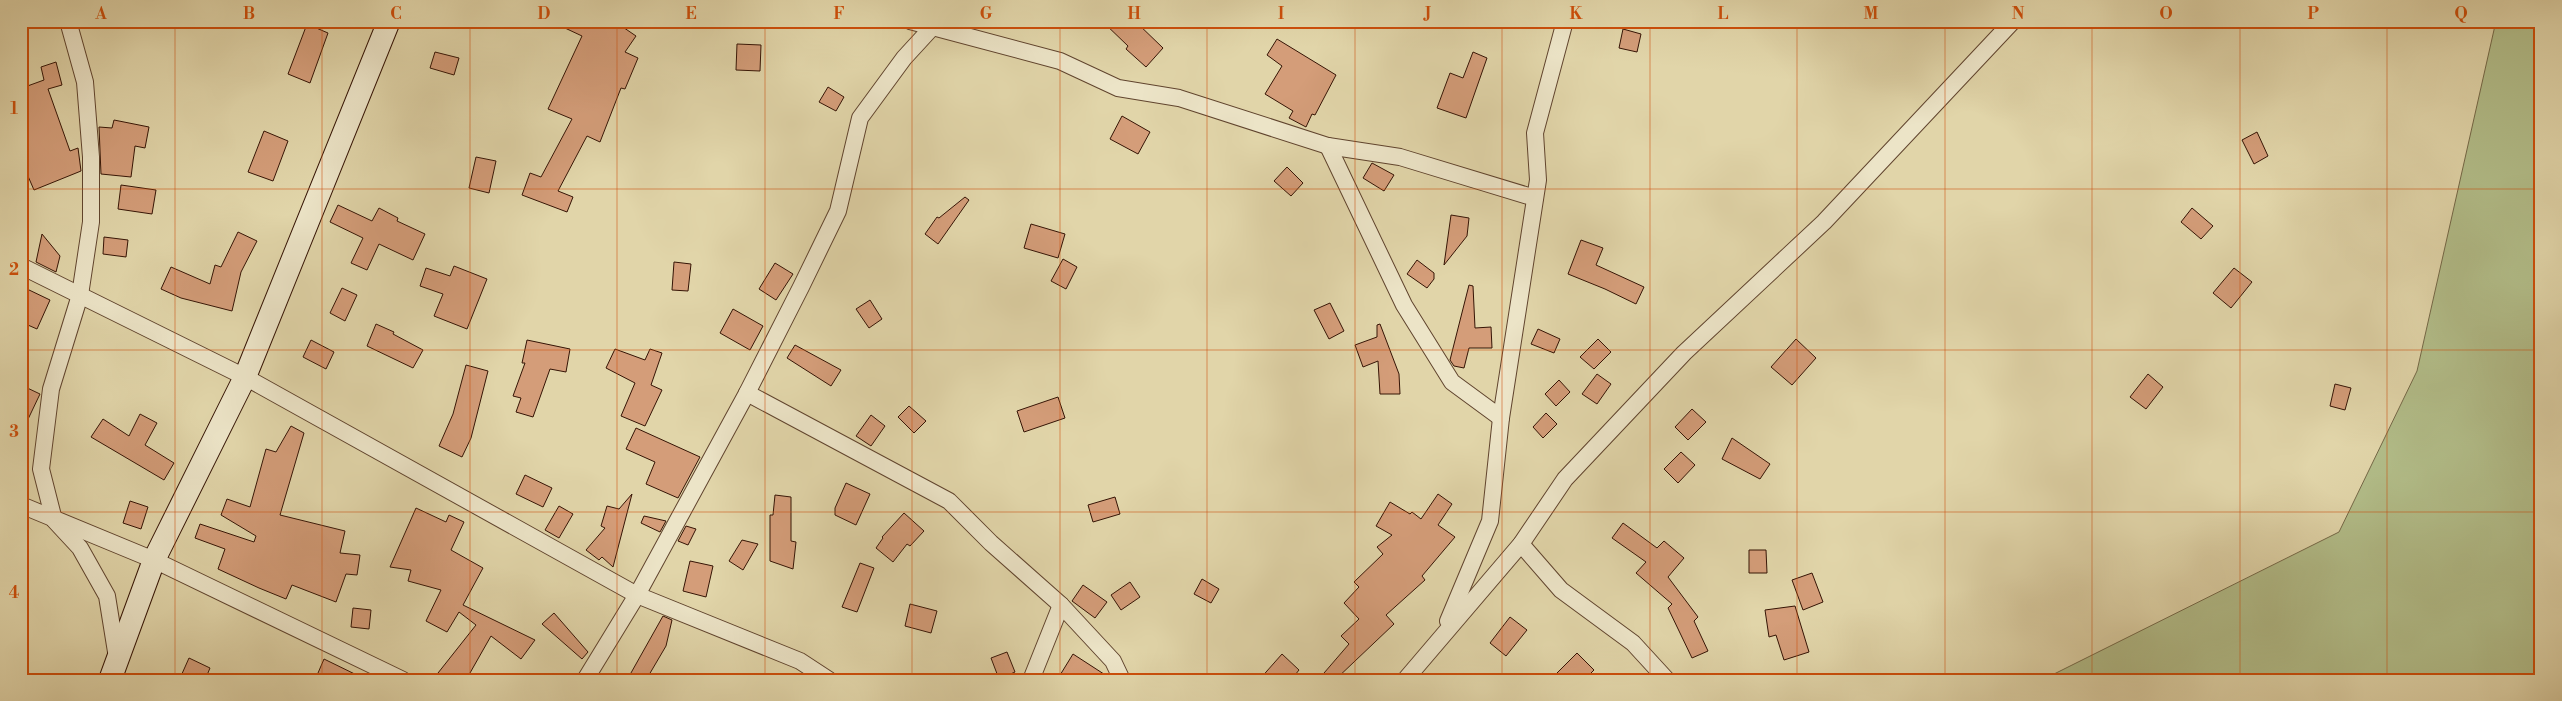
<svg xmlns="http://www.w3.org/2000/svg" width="2562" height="701" font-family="'Libre Bodoni',serif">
<rect width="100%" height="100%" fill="#e1d5a9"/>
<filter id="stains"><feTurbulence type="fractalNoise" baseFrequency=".004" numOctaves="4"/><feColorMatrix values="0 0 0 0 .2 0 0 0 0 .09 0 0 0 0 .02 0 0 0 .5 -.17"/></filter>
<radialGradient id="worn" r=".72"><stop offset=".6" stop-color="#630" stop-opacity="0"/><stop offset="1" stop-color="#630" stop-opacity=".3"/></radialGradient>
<polygon fill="#b2bd89" stroke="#746847" points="2496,21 2541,21 2541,680 2042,680 2339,532 2417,371"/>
<g fill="#d49d79" stroke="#351405">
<polygon points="550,21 614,21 636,36 625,52 638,58 625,89 621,88 600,142 587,136 558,191 573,197 567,212 522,195 530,173 541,177 572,119 548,109 582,36"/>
<polygon points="1102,21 1135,21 1163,48 1146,67 1126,49 1128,46"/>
<polygon points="307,24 328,33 310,83 288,74"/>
<polygon points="1623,29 1641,34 1637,52 1619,48"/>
<polygon points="1277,39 1336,75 1315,115 1312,114 1306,127 1289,118 1293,111 1265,94 1282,66 1267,55"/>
<polygon points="737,44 761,45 760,71 736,70"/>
<polygon points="435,52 459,58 454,75 430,68"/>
<polygon points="1473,52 1487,58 1466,118 1437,108 1450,73 1463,78"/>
<polygon points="56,62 62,85 48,89 70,151 78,148 81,171 34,190 21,160 21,105 27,103 22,88 44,80 41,67"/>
<polygon points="828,87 844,97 836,111 819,102"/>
<polygon points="1122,116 1150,132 1138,154 1110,139"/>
<polygon points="114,120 149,127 145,148 135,146 131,177 101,174 99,127 112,128"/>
<polygon points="264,131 288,141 273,181 248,172"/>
<polygon points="2257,132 2268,156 2254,164 2242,140"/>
<polygon points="476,157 496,161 489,193 469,188"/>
<polygon points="1372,163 1394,175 1384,191 1363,178"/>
<polygon points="1287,167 1303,183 1291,196 1274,181"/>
<polygon points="121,185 156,190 152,214 118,209"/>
<polygon points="965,197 969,200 938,244 925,234 937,217 939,218"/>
<polygon points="338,205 372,221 379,208 398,218 397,221 425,234 413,260 379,244 367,270 351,263 363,238 330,222"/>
<polygon points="2192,208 2213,226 2201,239 2181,222"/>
<polygon points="1451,215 1469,218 1467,236 1444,265"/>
<polygon points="1031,224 1065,234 1058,258 1024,248"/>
<polygon points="238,232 257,241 241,272 232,311 181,298 161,289 171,267 210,284 215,265 221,267"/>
<polygon points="42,234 60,256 56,272 36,262"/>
<polygon points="104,237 128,240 126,257 103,254"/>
<polygon points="1581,240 1603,248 1596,265 1644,287 1636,304 1605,289 1568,274"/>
<polygon points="1063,259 1077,267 1066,289 1051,281"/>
<polygon points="1417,260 1434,273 1434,279 1427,288 1407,274"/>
<polygon points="674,262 691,264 688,291 672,290"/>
<polygon points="775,263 793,274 776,300 759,289"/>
<polygon points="454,266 487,279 467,329 434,316 443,294 420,286 426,268 450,276"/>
<polygon points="2234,268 2252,282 2231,308 2213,293"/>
<polygon points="1469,285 1473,286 1475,328 1491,327 1492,348 1469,348 1464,368 1454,366 1450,360"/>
<polygon points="342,288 357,295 345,321 330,313"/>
<polygon points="27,289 50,300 37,329 21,322 21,302"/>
<polygon points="870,300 882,319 869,328 856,309"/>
<polygon points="1330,303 1344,331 1329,339 1314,310"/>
<polygon points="733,309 763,326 750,350 720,333"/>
<polygon points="376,324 394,332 393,334 423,350 413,368 367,346"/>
<polygon points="1380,324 1399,374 1400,394 1380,394 1378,361 1363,367 1355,345 1377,337 1377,325"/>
<polygon points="1538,329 1560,339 1554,353 1531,344"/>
<polygon points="1598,339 1611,352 1594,369 1580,357"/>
<polygon points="1796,339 1816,358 1792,385 1771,367"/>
<polygon points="311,340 334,352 326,369 303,357"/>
<polygon points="527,340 570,349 566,372 550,369 533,417 516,412 521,398 513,396 525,363 522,363"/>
<polygon points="795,345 841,370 831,386 787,358"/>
<polygon points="615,349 645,360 650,349 662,353 651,385 662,390 645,426 621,416 635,383 606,368"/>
<polygon points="466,365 488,371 471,438 462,457 439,446 453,414"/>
<polygon points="1597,374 1611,384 1597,404 1582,394"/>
<polygon points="2148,374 2163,387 2146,409 2130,397"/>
<polygon points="1559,380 1570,392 1556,406 1545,394"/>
<polygon points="2335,384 2351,388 2345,410 2330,406"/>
<polygon points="21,385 40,394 21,434"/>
<polygon points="1058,397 1065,418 1024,432 1017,411"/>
<polygon points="909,406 926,421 914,433 898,417"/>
<polygon points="1692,409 1706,422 1688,440 1675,427"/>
<polygon points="1546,413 1557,424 1543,438 1533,427"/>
<polygon points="140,414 157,423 145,445 174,463 164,480 91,437 103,419 129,436"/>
<polygon points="871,415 885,426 871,446 856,436"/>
<polygon points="291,426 304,433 280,515 345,531 340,553 360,555 357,575 346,574 336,602 292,585 286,599 259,588 218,569 225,549 195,538 200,524 254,542 256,536 221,515 227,499 250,507 266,449 276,452"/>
<polygon points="636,428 700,457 678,498 646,484 655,462 626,449"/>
<polygon points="1732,438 1770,464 1760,479 1722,459"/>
<polygon points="1681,452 1695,465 1678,483 1664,469"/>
<polygon points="525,475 552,488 543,507 516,494"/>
<polygon points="846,483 870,494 856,525 835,515 835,508"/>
<polygon points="632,494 613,567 602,557 599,560 586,550 605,528 601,526 607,506 619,509"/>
<polygon points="1438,494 1452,504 1438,525 1455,537 1422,576 1425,580 1386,615 1394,624 1335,680 1318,680 1349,644 1341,636 1359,619 1344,603 1359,587 1354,582 1383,554 1377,547 1392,535 1376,526 1390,502 1410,514 1412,512 1421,519"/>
<polygon points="775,495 791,497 791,541 796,542 793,569 770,561 770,515 773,515"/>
<polygon points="1115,497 1120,514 1093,522 1088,505"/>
<polygon points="130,501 148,507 141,529 123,523"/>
<polygon points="559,506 573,514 559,538 545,530"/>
<polygon points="416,508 446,522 449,515 464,522 451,550 483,568 463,605 535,640 521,659 491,636 466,680 449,680 438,673 476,625 459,612 447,632 426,621 441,590 408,581 411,570 390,567"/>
<polygon points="904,513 924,531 910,546 907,544 893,562 876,548 883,538 882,537"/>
<polygon points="644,516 666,521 660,532 641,523"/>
<polygon points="1623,523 1657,548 1664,541 1684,558 1668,577 1698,617 1694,621 1708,651 1692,658 1668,608 1672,604 1636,573 1646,562 1612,538"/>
<polygon points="686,526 696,529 688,545 678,541"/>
<polygon points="742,540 758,544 743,570 729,561"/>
<polygon points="1749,550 1766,550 1767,573 1749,573"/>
<polygon points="690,561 713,566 706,597 683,591"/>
<polygon points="860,563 874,568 857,612 842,607"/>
<polygon points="1812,573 1823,602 1803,610 1792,580"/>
<polygon points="1202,579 1219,589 1211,603 1194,594"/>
<polygon points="1130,582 1140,597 1121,610 1111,595"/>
<polygon points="1083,585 1107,602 1095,618 1072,601"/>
<polygon points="910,604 937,611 931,633 905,626"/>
<polygon points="1795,606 1809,652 1784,660 1776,635 1769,637 1765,610"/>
<polygon points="353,608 371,610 369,629 351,627"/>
<polygon points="554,613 588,652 582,659 542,624"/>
<polygon points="663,616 672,620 666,646 646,680 627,680"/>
<polygon points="1510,617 1527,630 1506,656 1490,643"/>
<polygon points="1007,652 1015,672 999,679 991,658"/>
<polygon points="1577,653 1594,670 1584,680 1550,680"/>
<polygon points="1073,654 1110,678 1111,680 1057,680"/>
<polygon points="1282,654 1299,670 1291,680 1259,680"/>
<polygon points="189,658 210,668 205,680 190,680 181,676"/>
<polygon points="324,659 367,680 315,680"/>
</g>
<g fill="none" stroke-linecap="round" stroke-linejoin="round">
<g stroke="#60442e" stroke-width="18">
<g id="street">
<polyline points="68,21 85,82 91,157 91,222 80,295 51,389 41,469 54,520 80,548 107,596 117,658"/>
<polyline points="910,21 1060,61 1118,88 1179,98 1328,146 1400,157 1535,198"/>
<polyline points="1328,146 1404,305 1452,382 1501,418"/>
<polyline points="21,266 245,377 637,595 800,661 829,680"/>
<polyline points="747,393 949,501 991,543 1061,605 1113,661 1122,680"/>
<polyline points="21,505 154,560 403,680"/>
<polyline points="1521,544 1561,590 1633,643 1667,680"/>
<polyline points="1448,621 1490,521 1501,418 1538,180 1535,133 1565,21"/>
<polyline points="585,680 637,595 747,393 801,287 838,211 860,118 904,58 938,21"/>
<polyline points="1031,680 1061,605"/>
<polyline points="1405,680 1521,544 1565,479 1684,353 1824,222 2013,21"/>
</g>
</g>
<g stroke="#351405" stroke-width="24">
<polyline id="secondary" points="110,680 154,560 245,377 389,21"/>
</g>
<use href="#street" stroke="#ece4c7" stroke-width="16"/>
<use href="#secondary" stroke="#ece4c7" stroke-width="22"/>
</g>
<path fill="none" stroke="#cd4f0b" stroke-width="1" stroke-opacity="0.55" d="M 175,21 L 175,680M 322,21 L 322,680M 470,21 L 470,680M 617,21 L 617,680M 765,21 L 765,680M 912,21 L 912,680M 1060,21 L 1060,680M 1207,21 L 1207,680M 1355,21 L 1355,680M 1502,21 L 1502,680M 1650,21 L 1650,680M 1797,21 L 1797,680M 1945,21 L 1945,680M 2092,21 L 2092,680M 2240,21 L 2240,680M 2387,21 L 2387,680M 21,189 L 2541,189M 21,350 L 2541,350M 21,512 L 2541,512"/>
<rect width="2562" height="701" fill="none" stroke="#e1d5a9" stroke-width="55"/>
<rect x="28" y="28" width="2506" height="646" fill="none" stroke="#cd4f0b" stroke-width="2"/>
<g font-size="16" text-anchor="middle" font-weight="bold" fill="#cd4f0b">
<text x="101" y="19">A</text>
<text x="249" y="19">B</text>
<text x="396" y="19">C</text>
<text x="544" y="19">D</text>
<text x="691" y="19">E</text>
<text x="839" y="19">F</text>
<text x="986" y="19">G</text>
<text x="1134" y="19">H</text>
<text x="1281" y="19">I</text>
<text x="1428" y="19">J</text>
<text x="1576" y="19">K</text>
<text x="1723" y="19">L</text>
<text x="1871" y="19">M</text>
<text x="2018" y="19">N</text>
<text x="2166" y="19">O</text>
<text x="2313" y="19">P</text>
<text x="2461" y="19">Q</text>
<text x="14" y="114">1</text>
<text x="14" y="275">2</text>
<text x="14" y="437">3</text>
<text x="14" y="598">4</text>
</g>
<rect width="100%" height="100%" filter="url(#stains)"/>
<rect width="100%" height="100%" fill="url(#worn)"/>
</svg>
